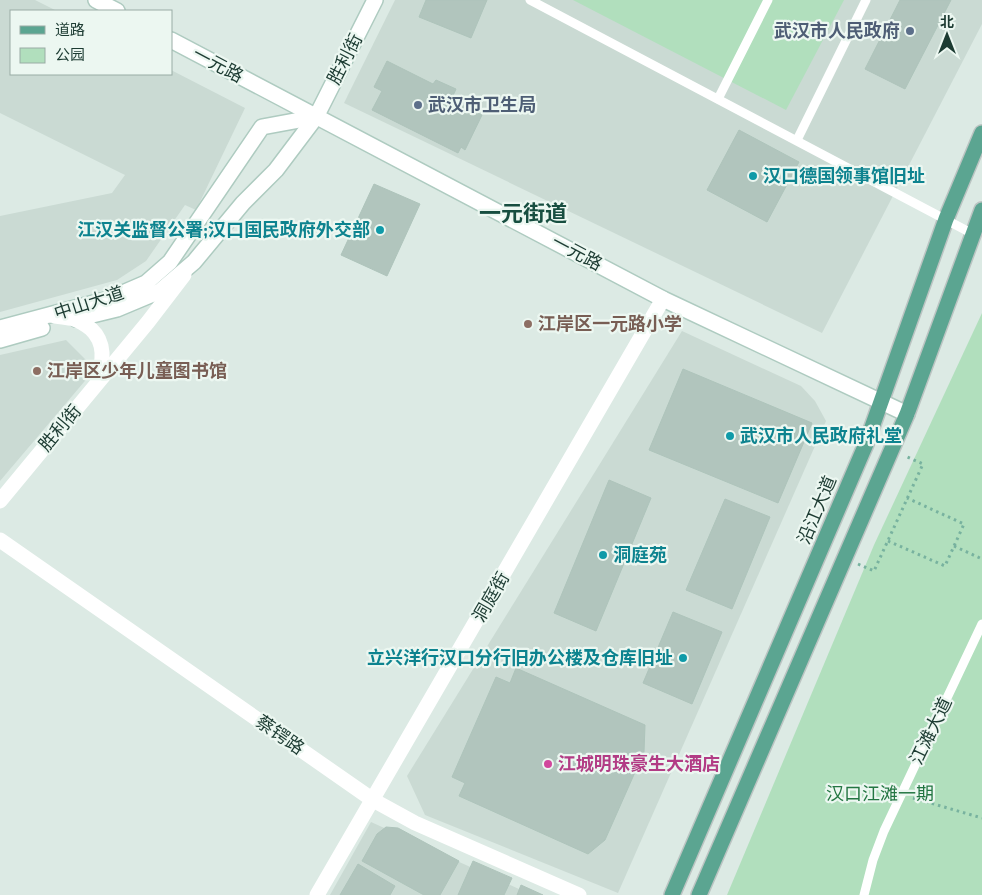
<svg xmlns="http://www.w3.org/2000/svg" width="982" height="895" font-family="'Exo 2','Noto Sans SC',sans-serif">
<rect width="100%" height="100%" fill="#dceae4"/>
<g fill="#cadad3">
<polygon points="0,0 35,0 57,11 11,11 11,74 171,74 171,70 245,108 196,210 185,205 146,261 117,280 0,312 0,216 112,193 125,175 0,113"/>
<polygon points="395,0 982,0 982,24 822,333 344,103"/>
<polygon points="682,331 801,386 815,401 826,421 618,893 425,815 407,776"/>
<polygon points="66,340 95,369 0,481 0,355"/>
<polygon points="371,822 532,895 330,895"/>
</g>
<g fill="#b1dfbd">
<polygon points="573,0 844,0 786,110"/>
<polygon points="982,313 982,895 727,895 874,545"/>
</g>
<g fill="#b1c5bd" stroke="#aec4bb">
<polygon points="426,0 487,0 471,38 419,17"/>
<polygon points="900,0 951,0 905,89 865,69"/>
<polygon points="387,61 433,84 436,80 456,89 451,100 482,115 465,150 461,147 458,153 372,110 382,91 374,87"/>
<polygon points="739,130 799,162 767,222 707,190"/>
<polygon points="374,184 420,204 387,276 341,255"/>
<polygon points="683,369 812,423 778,503 649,450"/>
<polygon points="609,480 651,498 596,631 554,613"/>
<polygon points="725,499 770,517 732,609 686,590"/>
<polygon points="673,612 722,632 692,704 643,683"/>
<polygon points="516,668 645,725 644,752 605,840 588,854 459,796 465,783 452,777 496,677 510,683"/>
<polygon points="386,827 398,828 459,861 440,895 424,895 362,861 377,834"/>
<polygon points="473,861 512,878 504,895 458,895"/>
<polygon points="358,864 395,886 390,895 340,895"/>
<polygon points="521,885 543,895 517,895"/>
</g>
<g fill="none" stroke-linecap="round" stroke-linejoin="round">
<g stroke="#aecbc0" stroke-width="18">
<g id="secondary">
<polyline points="96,0 117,11"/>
<polyline points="171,40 663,299 907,414"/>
<polyline points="76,319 117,309 160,291 194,262 243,203 276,170 316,117"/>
<polyline points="0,328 109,299 146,283 170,262 262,127 316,117 375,0"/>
<polyline points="0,340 42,328"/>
</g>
</g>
<g stroke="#bbc4c2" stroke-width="18">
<g id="primary">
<polyline points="672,895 866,444 946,219 982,133"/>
<polyline points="699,895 907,414 982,210"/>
</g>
</g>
<g stroke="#78b29f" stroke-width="3" stroke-dasharray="2.5 4" stroke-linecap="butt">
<polyline points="888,541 945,566 964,524 907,498"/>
<polyline points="954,546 982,559"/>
<polyline points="858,564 874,571 923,464 905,456"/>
<polyline points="913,798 982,818"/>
</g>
<g stroke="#fff" stroke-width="9">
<polyline points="530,0 973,234"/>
<polyline points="718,99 768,0"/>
<polyline points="797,140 866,0"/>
<polyline points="864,895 873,860 884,831 982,624"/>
</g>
<g stroke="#fff" stroke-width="15">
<path d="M 51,315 C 58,317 67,317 74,319 C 81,321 86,325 91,329 C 106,343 103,361 98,380"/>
<polyline points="0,501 148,322 184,275"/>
<polyline points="0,540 373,800 415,823 579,895"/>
<polyline points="317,895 663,299"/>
</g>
<use href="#secondary" stroke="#fff" stroke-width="15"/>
<use href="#primary" stroke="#5ba591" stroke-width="15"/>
</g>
<g fill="#5c6f8a" stroke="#ecf7f1" stroke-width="2">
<circle cx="910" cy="31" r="5"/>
<circle cx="418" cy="105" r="5"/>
</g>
<g fill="#0f9aa8" stroke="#ecf7f1" stroke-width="2">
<circle cx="753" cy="176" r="5"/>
<circle cx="380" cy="230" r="5"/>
<circle cx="730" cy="436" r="5"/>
<circle cx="603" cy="555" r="5"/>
<circle cx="683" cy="658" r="5"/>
</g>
<g fill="#8d6e63" stroke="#ecf7f1" stroke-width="2">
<circle cx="528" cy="324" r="5"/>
<circle cx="37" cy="371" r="5"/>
</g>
<circle fill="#d1479c" stroke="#ecf7f1" stroke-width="2" cx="548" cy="764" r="5"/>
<g text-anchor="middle" stroke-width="4.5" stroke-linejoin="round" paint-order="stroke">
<g font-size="18" font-weight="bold" fill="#4e5e75" stroke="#ecf7f1" text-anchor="end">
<text x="900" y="37">武汉市人民政府</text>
<text x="428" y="111" text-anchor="start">武汉市卫生局</text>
</g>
<g font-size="18" fill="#1c3b32" stroke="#ecf7f1">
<text transform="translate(345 59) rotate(-63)" y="6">胜利街</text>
<text transform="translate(218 65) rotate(28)" y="6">一元路</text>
<text transform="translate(577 253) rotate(28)" y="6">一元路</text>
<text transform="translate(89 303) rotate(-18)" y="6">中山大道</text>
<text transform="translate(60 428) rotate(-50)" y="6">胜利街</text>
<text transform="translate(817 510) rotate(-67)" y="6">沿江大道</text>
<text transform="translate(491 597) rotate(-60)" y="6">洞庭街</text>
<text transform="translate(931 731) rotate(-64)" y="6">江滩大道</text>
<text transform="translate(280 735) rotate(35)" y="6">蔡锷路</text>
</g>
<g font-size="18" font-weight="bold" fill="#0d838f" stroke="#ecf7f1" text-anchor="start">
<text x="763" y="182">汉口德国领事馆旧址</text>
<text x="370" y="236" text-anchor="end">江汉关监督公署;汉口国民政府外交部</text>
<text x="740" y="442">武汉市人民政府礼堂</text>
<text x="613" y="561">洞庭苑</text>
<text x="673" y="664" text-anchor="end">立兴洋行汉口分行旧办公楼及仓库旧址</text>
</g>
<g font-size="18" font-weight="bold" fill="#785e54" stroke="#ecf7f1" text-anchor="start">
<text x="538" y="330">江岸区一元路小学</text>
<text x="47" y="377">江岸区少年儿童图书馆</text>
</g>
<g font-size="18" font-weight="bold" fill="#b23c85" stroke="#ecf7f1" text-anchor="start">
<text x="558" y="770">江城明珠豪生大酒店</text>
</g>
<g font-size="18" fill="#237642" stroke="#ecf7f1">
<text x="880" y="800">汉口江滩一期</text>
</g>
<g font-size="22" font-weight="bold" fill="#174e40" stroke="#ecf7f1">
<text x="523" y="221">一元街道</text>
</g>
</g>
<rect x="10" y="10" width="162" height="65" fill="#ecf7f1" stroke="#99aca5"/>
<rect x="20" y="26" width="25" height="8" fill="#5ba591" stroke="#99aca5"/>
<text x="55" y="35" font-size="15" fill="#1c3b32">道路</text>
<rect x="20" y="48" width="25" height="15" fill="#b1dfbd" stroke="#99aca5"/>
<text x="55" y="60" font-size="15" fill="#1c3b32">公园</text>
<g transform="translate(947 35)" stroke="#ecf7f1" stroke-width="4" paint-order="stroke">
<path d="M0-4L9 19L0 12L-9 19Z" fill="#1c3b32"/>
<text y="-8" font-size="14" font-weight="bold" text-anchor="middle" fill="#1c3b32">北</text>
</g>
</svg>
